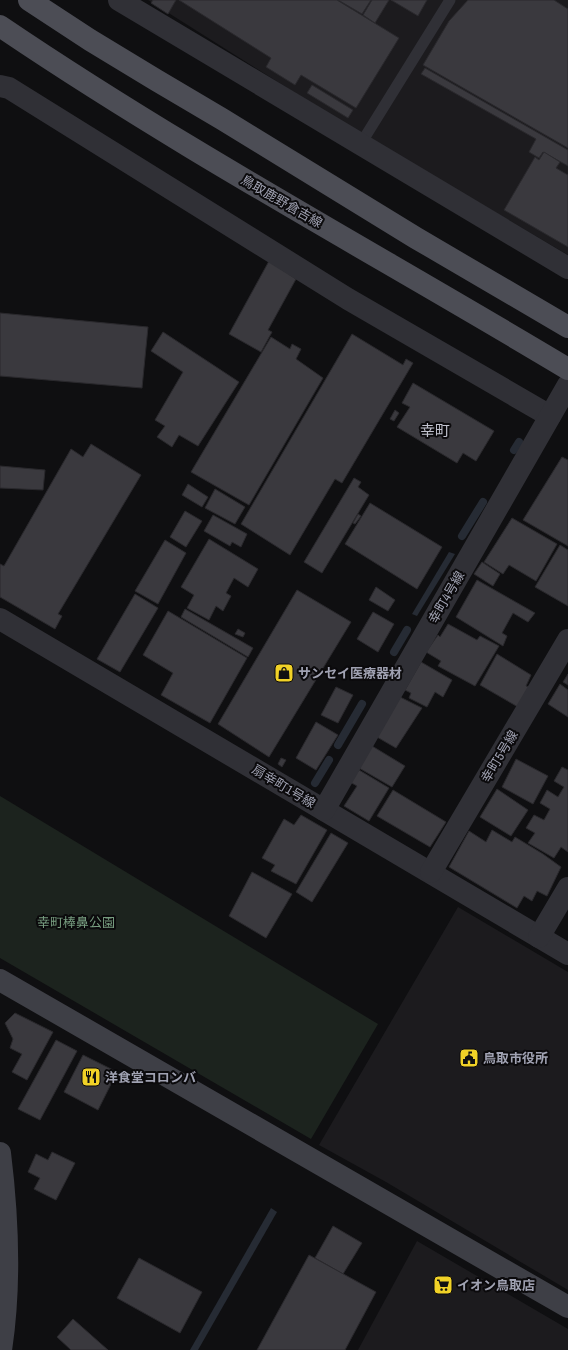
<svg xmlns="http://www.w3.org/2000/svg" width="568" height="1350" font-family="'Archivo Narrow','Noto Sans JP',sans-serif">
<rect width="100%" height="100%" fill="#0f0f11"/>
<g fill="#1c1b1e">
<polygon points="148,0 568,0 568,255 346,125"/>
<polygon points="458,907 568,972 568,1290 386,1182 319,1145"/>
<polygon points="417,1241 568,1329 568,1350 358,1350"/>
</g>
<polygon fill="#1c231e" points="0,796 378,1024 311,1139 0,958"/>
<g fill="#262b34">
<polygon points="449,552 455,554 417,616 412,614"/>
<polygon points="271,1208 277,1212 198,1350 190,1350"/>
</g>
<g fill="none" stroke-linecap="round" stroke-linejoin="round">
<g stroke="#262b34" stroke-width="8">
<polyline points="514,450 519,442"/>
<polyline points="462,536 483,502"/>
<polyline points="394,652 407,630"/>
<polyline points="338,745 362,704"/>
<polyline points="315,783 329,760"/>
</g>
</g>
<g fill="#3a393e" stroke="#2a292d">
<polygon points="153,0 176,0 168,14 151,3"/>
<polygon points="179,0 337,0 399,38 356,108 301,75 295,85 266,67 271,58"/>
<polygon points="338,0 371,0 362,14"/>
<polygon points="372,0 389,0 375,23 363,15"/>
<polygon points="391,0 427,0 418,16"/>
<polygon points="468,0 554,0 568,9 568,148 423,65 449,21"/>
<polygon points="425,68 568,150 568,166 543,152 539,158 529,152 536,139 421,74"/>
<polygon points="312,85 353,110 348,118 307,93"/>
<polygon points="544,152 560,162 556,168 568,175 568,247 504,210 535,157 539,160"/>
<polygon points="269,261 296,279 268,330 272,332 261,352 229,334"/>
<polygon points="0,313 148,327 142,388 0,376"/>
<polygon points="163,332 239,382 198,446 179,435 172,447 157,437 165,426 155,420 183,372 151,351"/>
<polygon points="352,334 403,365 406,359 413,363 342,483 335,479 290,555 241,524"/>
<polygon points="271,337 290,349 292,344 301,349 296,359 323,378 249,505 191,472"/>
<polygon points="413,383 494,431 476,461 463,453 457,463 397,427 410,407 402,403"/>
<polygon points="395,410 399,413 394,421 390,419"/>
<polygon points="91,444 141,475 58,614 62,616 55,629 0,597 0,564 4,566 71,449 83,457"/>
<polygon points="562,457 568,460 568,546 523,520"/>
<polygon points="0,466 45,470 43,490 0,488"/>
<polygon points="354,478 361,482 358,487 369,495 322,573 304,562"/>
<polygon points="188,484 208,497 202,507 182,495"/>
<polygon points="215,489 245,507 235,524 205,508"/>
<polygon points="370,503 442,547 417,589 345,544"/>
<polygon points="185,511 202,521 186,547 170,537"/>
<polygon points="358,514 361,516 355,524 353,523"/>
<polygon points="213,515 247,534 241,547 232,542 230,546 204,531"/>
<polygon points="512,518 557,544 536,581 509,565 503,574 484,562"/>
<polygon points="209,539 258,569 248,587 234,578 226,593 231,596 223,611 216,606 209,620 187,608 194,595 181,587"/>
<polygon points="165,540 186,553 158,604 135,591"/>
<polygon points="560,545 568,550 568,606 535,587"/>
<polygon points="482,562 500,574 493,586 474,574"/>
<polygon points="477,580 535,613 528,622 513,613 502,633 507,636 503,646 456,617"/>
<polygon points="376,587 395,600 388,611 369,600"/>
<polygon points="297,590 351,622 269,757 218,724"/>
<polygon points="135,594 158,608 120,672 97,659"/>
<polygon points="185,609 253,648 248,657 181,617"/>
<polygon points="168,611 247,658 210,723 161,695 173,673 143,655"/>
<polygon points="373,612 394,624 378,652 357,639"/>
<polygon points="448,624 477,640 480,636 499,646 475,686 438,666 441,661 426,652 438,635 440,637"/>
<polygon points="238,629 245,633 243,637 235,634"/>
<polygon points="497,654 531,675 526,686 531,688 518,707 480,685"/>
<polygon points="421,662 452,680 443,697 435,692 427,707 409,698 411,693 405,690"/>
<polygon points="568,674 568,685 563,682"/>
<polygon points="560,684 568,690 568,717 548,704"/>
<polygon points="336,687 353,695 338,723 321,715"/>
<polygon points="400,697 422,708 396,748 377,737"/>
<polygon points="316,722 338,735 316,770 296,758"/>
<polygon points="372,746 405,766 392,787 359,768"/>
<polygon points="281,758 286,760 282,767 278,764"/>
<polygon points="516,759 548,776 533,804 502,787"/>
<polygon points="562,767 568,770 568,852 561,847 554,858 528,843 535,833 526,828 534,815 544,820 550,809 540,803 547,790 558,797 564,787 554,781"/>
<polygon points="359,770 389,788 369,821 344,806 357,786 350,782"/>
<polygon points="497,789 528,810 511,836 480,817"/>
<polygon points="393,790 446,822 430,847 377,816"/>
<polygon points="301,815 327,830 296,884 271,871 275,865 262,858 284,819 294,825"/>
<polygon points="492,830 512,842 515,837 543,854 561,867 547,896 537,891 532,901 524,896 517,908 449,867 469,831 486,842"/>
<polygon points="331,833 348,843 312,902 296,892"/>
<polygon points="252,872 292,894 266,938 229,916"/>
<polygon points="15,1013 53,1032 27,1080 12,1072 22,1054 10,1048 13,1039 5,1023"/>
<polygon points="56,1040 77,1051 40,1120 18,1109"/>
<polygon points="83,1055 117,1072 98,1110 64,1092"/>
<polygon points="52,1152 75,1163 56,1200 34,1189 40,1178 28,1172 36,1154 48,1160"/>
<polygon points="333,1226 362,1243 343,1274 315,1258"/>
<polygon points="309,1255 376,1292 345,1350 257,1350"/>
<polygon points="139,1258 202,1292 180,1333 117,1298"/>
<polygon points="73,1319 108,1350 71,1350 57,1337"/>
</g>
<g fill="none" stroke-linecap="round" stroke-linejoin="round">
<polyline stroke="#303036" stroke-width="11" points="360,145 450,0"/>
<g stroke="#303036" stroke-width="22">
<polyline points="119,0 568,268"/>
<polyline points="0,86 9,88 348,299 550,416"/>
<polyline points="0,619 568,954"/>
<polyline points="324,810 568,385"/>
<polyline points="431,872 568,640"/>
<polyline points="539,937 568,888"/>
</g>
<g stroke="#3e3f46" stroke-width="22">
<polyline points="0,980 568,1307"/>
<path d="M 0,1153 C 8,1218 11,1285 1,1350"/>
</g>
<g stroke="#4c4d55" stroke-width="22">
<polyline points="29,0 90,40 156,80 222,119 416,238 568,327"/>
<path d="M 0,26 C 183,150 378,255 568,369"/>
</g>
</g>
<defs>
<g id="shop-square" transform="scale(1)"><rect x="-9" y="-9" width="18" height="18" rx="4" fill="#f1d227" stroke="#0b0a0c"/><path d="M-5-2.5h2.3a2.7 3.5 0 0 1 5.4 0H5L5.5 6h-11ZM-1.5-2.5h3a1.5 2.3 0 0 0-3 0Z" fill="#111"/></g>
<g id="civic-square" transform="scale(1)"><rect x="-9" y="-9" width="18" height="18" rx="4" fill="#f1d227" stroke="#0b0a0c"/><path d="M-.6-6.5H3V-4.5H.6V-3L4-1V1h2V6H-6V1h2V-1L-.6-3ZM-1.2 2.5V6h2.4V2.5Z" fill="#111"/></g>
<g id="restaurant-square" transform="scale(1)"><rect x="-9" y="-9" width="18" height="18" rx="4" fill="#f1d227" stroke="#0b0a0c"/><path d="M-5-6h1v4h1v-4h1v4h1v-4h1v5L-1.5 .5V6h-2V.5L-5-1ZM5-6V6H3V1.5H1.5Q1.5-4 5-6Z" fill="#111"/></g>
<g id="supermarket-square" transform="scale(1)"><rect x="-9" y="-9" width="18" height="18" rx="4" fill="#f1d227" stroke="#0b0a0c"/><path d="M-6-5.5h2.5l.6 2H6L4.5 2H-2.5L-4.4-4H-6ZM-1.5 3.2a1.3 1.3 0 1 0 .1 0ZM3 3.2a1.3 1.3 0 1 0 .1 0Z" fill="#111"/></g>
</defs>
<g fill-rule="evenodd">
<use href="#shop-square" x="284" y="673"/>
<use href="#civic-square" x="469" y="1058"/>
<use href="#restaurant-square" x="91" y="1077"/>
<use href="#supermarket-square" x="443" y="1285"/>
</g>
<g text-anchor="middle" stroke-width="4" stroke-linejoin="round" paint-order="stroke">
<g font-size="13" fill="#a0a2b2" stroke="#0b0a0c">
<text transform="translate(282 201) rotate(30)" y="5">鳥取鹿野倉吉線</text>
<text transform="translate(446 597) rotate(-60)" y="5">幸町4号線</text>
<text transform="translate(499 756) rotate(-59)" y="5">幸町5号線</text>
<text transform="translate(284 786) rotate(31)" y="5">扇幸町1号線</text>
</g>
<g font-size="13" font-weight="bold" fill="#a0a2b2" stroke="#0b0a0c" text-anchor="start">
<text x="298" y="678">サンセイ医療器材</text>
<text x="483" y="1063">鳥取市役所</text>
<text x="105" y="1082">洋食堂コロンバ</text>
<text x="457" y="1290">イオン鳥取店</text>
</g>
<g font-size="13" fill="#779d80" stroke="#0b0a0c">
<text x="76" y="927">幸町棒鼻公園</text>
</g>
<g font-size="15" fill="#c1c2ce" stroke="#0b0a0c">
<text x="435" y="436">幸町</text>
</g>
</g>
</svg>
